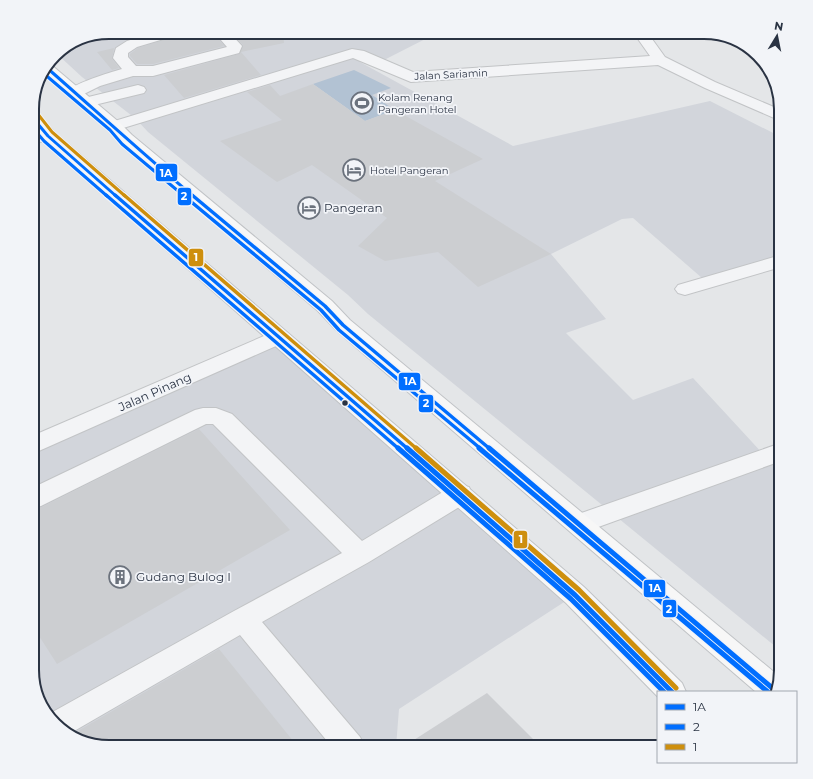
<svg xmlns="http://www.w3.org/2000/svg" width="813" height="779" font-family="Montserrat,sans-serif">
<rect width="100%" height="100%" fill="#e4e6e8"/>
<g fill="#d2d5db">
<polygon points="109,32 439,32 386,59 360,62 513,146 710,101 781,137 781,255 702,278 633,218 622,219 551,254 606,319 566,333 633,400 693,378 777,469 781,468 781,651 368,314 348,295 148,132 136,119 82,77 56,53 58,51"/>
<polygon points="278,337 575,595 399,709 396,747 109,747 79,741 51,721 32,670 32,441"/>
</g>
<polygon fill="#b2c2d3" points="354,70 391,88 372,95 395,110 365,121 313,84"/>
<g fill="#ccced1">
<polygon points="122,32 152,32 128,39"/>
<polygon points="180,32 213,32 224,46 153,64 137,64 130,56 130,54 138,48 177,36"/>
<polygon points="231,32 283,32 284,43 241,52 261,75 184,98 164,75 239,54 243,45"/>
<polygon points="114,48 112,59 119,68 112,70 97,52"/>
<polygon points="313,84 365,121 395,110 483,159 435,181 551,254 478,287 438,252 385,261 358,246 387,218 312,165 277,182 220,141 282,120 247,92 270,85 280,96"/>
<polygon points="199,429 290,530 57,664 32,625 32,509 42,507"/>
<polygon points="219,649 298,747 109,747 79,741 71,735"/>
<polygon points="487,693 541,747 403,747"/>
</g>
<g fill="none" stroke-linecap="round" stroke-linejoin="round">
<g stroke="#c2c4c6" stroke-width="2">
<g id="minor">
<path d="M 157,32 L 179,32 L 177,35 L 137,47 L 128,53 L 128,57 L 136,66 L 153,66 L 227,47 L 214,32 L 229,32 L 242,46 L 239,53 L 153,76 L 133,76 L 100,86 L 80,96 L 74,98 L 68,96 L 66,93 C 73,83 109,73 122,69 L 113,58 L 116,48 L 127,41 Z"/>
<polygon points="633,32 647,32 665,57 715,82 781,110 781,121 705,88 658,65 411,82 353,58 120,129 114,131 108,129 106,126 108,123 352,49 364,51 413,72 650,56"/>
<polygon points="138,85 144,87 146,90 144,93 86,107 80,105 78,102 80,99"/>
<polygon points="48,131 54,132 56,136 54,140 32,143 32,133"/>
<polygon points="781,255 781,267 685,295 678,293 675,289 678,285"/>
<polygon points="278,330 285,332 288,337 285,342 32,454 32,436"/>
<polygon points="203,408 216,408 232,414 362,541 451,487 460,485 469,487 472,494 469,501 369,562 262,622 360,737 365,747 332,747 240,635 69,734 51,721 49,714 234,611 342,553 213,424 206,424 41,506 32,508 32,488 195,410"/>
<polygon points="781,443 781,461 579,534 570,531 567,524 570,517"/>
</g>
</g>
<g stroke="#c0c3c6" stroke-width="2">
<g id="major">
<polygon points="49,63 120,123 132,135 332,301 350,320 780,677 777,692 756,692 336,330 318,311 120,143 108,129 42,72"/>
<polygon points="32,112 38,114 54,132 584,587 682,683 686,692 658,692 658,697 566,603 42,140 32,128"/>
</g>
</g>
<use href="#minor" fill="#f3f4f6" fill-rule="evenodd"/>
<use href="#major" fill="#f7f7f7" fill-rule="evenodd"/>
<g stroke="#f2f4f8" stroke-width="5">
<g id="bus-1-far2">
<path d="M 46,67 C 95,110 143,154 193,196"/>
<polyline points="32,117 48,136 116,196"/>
</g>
</g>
<g stroke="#f2f4f8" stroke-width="6">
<g id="bus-1-far1">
<polyline points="115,195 408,449"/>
<polyline points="192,195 325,306 343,325 490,449"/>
</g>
</g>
<g stroke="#f2f4f8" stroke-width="8">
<g id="bus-1">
<polyline points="407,448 575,595 672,692"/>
<polyline points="489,448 777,692"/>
</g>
</g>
<g stroke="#f2f4f8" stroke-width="5">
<g id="bus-2-far2">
<polyline points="42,72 110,130 122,144 184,196"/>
<polyline points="32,127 44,141 107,196"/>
</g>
</g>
<g stroke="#f2f4f8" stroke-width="6">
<g id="bus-2-far1">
<polyline points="106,195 399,449"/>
<polyline points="183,195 321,310 339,330 481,449"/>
</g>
</g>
<g stroke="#f2f4f8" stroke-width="8">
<g id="bus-2">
<polyline points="398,448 571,599 664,692"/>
<polyline points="479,448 768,692"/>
</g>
</g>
<g stroke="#f2f4f8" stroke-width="5">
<polyline id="bus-3-far2" points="37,113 52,132 125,196"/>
</g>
<g stroke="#f2f4f8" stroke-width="6">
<polyline id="bus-3-far1" points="124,195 417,449"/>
</g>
<g stroke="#f2f4f8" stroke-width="8">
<polyline id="bus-3" points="416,448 579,590 676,688"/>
</g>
<use href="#bus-1-far2" stroke="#006eff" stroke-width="3"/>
<use href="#bus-1-far1" stroke="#006eff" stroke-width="3.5"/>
<use href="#bus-1" stroke="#006eff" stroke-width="5"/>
<use href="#bus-2-far2" stroke="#006eff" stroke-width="3"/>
<use href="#bus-2-far1" stroke="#006eff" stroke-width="3.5"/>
<use href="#bus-2" stroke="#006eff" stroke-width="5"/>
<use href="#bus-3-far2" stroke="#ce8f0d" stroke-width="3"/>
<use href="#bus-3-far1" stroke="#ce8f0d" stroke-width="3.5"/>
<use href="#bus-3" stroke="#ce8f0d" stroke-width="5"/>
</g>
<defs>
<g id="stadium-ring" transform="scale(1.15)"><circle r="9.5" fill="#f2f4f8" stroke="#6b727d" stroke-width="1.5"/><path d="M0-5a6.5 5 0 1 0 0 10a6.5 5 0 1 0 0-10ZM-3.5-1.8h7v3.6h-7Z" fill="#6b727d"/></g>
<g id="hotel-ring" transform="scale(1.15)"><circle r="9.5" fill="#f2f4f8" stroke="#6b727d" stroke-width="1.5"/><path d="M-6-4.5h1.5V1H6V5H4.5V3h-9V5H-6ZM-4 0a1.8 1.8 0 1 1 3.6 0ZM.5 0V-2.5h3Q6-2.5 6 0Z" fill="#6b727d"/></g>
<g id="building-ring" transform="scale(1.15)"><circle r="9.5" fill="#f2f4f8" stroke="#6b727d" stroke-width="1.5"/><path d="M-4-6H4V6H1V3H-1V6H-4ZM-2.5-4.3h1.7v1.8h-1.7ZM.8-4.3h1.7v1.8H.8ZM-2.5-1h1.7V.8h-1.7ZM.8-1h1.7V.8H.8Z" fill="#6b727d"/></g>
</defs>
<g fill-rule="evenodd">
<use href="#stadium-ring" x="362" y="103"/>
<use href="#hotel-ring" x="354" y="170"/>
<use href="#hotel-ring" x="309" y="208"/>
<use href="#building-ring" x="120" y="577"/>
</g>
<circle fill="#2a3343" stroke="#f2f4f8" stroke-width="1.5" cx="345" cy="403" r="3.5"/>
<g text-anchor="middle" stroke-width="3.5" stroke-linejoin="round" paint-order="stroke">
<g font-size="10" fill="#2a3343" stroke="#f2f4f8">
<text transform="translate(451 74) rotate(-3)" y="4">Jalan Sariamin</text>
</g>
<g font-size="10" fill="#2a3343" stroke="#f2f4f8" text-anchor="start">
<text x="378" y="101">Kolam Renang<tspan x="378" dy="12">Pangeran Hotel</tspan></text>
<text x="370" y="174">Hotel Pangeran</text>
</g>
<g font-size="12" fill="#2a3343" stroke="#f2f4f8" text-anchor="start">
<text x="324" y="212">Pangeran</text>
<text x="136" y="581">Gudang Bulog I</text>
</g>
<g font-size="12" fill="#2a3343" stroke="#f2f4f8">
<text transform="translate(155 392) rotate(-24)" y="4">Jalan Pinang</text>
</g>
</g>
<path d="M0 0H813V779H0ZM109 39H704A70 70 0 0 1 774 109V670A70 70 0 0 1 704 740H109A70 70 0 0 1 39 670V109A70 70 0 0 1 109 39Z" fill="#f2f4f8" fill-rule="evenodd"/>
<path fill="none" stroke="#2a3343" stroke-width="2" d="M109 39H704A70 70 0 0 1 774 109V670A70 70 0 0 1 704 740H109A70 70 0 0 1 39 670V109A70 70 0 0 1 109 39Z"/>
<g stroke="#f2f4f8" stroke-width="1.5">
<rect x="155" y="163" width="23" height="19" rx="4" fill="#006eff"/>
<rect x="177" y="187" width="15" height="19" rx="4" fill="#006eff"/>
<rect x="188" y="248" width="16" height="19" rx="4" fill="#ce8f0d"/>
<rect x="398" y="372" width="23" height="19" rx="4" fill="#006eff"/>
<rect x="418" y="394" width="16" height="19" rx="4" fill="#006eff"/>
<rect x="513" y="530" width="15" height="19" rx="4" fill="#ce8f0d"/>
<rect x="643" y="579" width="23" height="19" rx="4" fill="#006eff"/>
<rect x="662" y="599" width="15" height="19" rx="4" fill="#006eff"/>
</g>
<g font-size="11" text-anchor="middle" font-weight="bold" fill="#fff">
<text x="166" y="177">1A</text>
<text x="184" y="200">2</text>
<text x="196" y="261">1</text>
<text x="410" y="385">1A</text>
<text x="426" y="407">2</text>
<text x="521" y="543">1</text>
<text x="655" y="592">1A</text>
<text x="669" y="613">2</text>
</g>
<rect x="657" y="691" width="140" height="72" fill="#f2f4f8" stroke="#a2a7b0"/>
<rect x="665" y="704" width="20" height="6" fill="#006eff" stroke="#a2a7b0"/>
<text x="693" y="711" font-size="12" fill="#2a3343">1A</text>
<rect x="665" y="724" width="20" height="6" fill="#006eff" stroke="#a2a7b0"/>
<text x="693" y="731" font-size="12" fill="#2a3343">2</text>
<rect x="665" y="744" width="20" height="6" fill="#ce8f0d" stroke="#a2a7b0"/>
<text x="693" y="751" font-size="12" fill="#2a3343">1</text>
<g transform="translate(777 36) rotate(10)" stroke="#f2f4f8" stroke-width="3" paint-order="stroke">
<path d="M0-3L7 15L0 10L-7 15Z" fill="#2a3343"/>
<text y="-6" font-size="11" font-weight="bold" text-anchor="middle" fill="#2a3343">N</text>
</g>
</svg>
